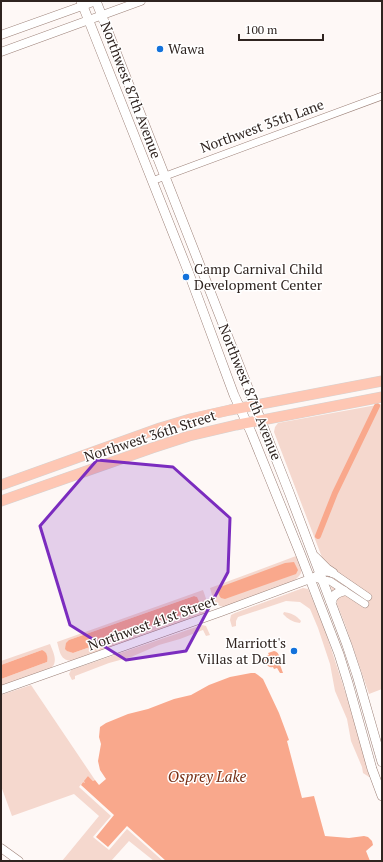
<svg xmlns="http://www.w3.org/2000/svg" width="383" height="862" viewBox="0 0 383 862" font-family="'PT Serif',serif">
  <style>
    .green { fill: #f5d8ce; fill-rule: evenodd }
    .water { fill: #f9a88c }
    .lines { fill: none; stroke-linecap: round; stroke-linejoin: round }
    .canal { stroke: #f9a88c; stroke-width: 6 }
    .minor-casing { stroke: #9c8178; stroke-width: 8 }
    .tertiary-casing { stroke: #9c8178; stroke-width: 9 }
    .secondary-casing { stroke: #9c8178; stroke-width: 10 }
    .primary-casing { stroke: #d5d3d2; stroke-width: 11 }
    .minor { stroke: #fff; stroke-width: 7 }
    .tertiary { stroke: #fff; stroke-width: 8 }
    .secondary { stroke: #fff; stroke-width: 9 }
    .primary { stroke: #fec7b4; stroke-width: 10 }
    .marked { fill: #7b2cbf; fill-opacity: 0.2; stroke: #7b2cbf; stroke-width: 3; stroke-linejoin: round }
    .poi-dot { fill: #1372db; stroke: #fff; stroke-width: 1.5 }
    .labels { text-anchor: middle; stroke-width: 3; stroke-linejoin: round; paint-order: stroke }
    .poi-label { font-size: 14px; fill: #2f2420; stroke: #fff; text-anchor: start }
    .street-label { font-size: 14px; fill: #2f2420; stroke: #fff }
    .water-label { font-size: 15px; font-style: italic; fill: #793117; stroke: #fff }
  </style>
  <rect width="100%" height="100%" fill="#fef8f6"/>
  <g class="green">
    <polygon points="382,404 382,689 369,694 346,627 337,604 337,601 329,583 327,575 323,560 274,432 275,427 278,423"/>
    <path d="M 296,556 C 301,568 306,573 293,581 L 224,607 C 213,605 213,597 210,588 Z"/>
    <polygon points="303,588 308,589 309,591 325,630 373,777 369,777 363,773 362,767 351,741 347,719 335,691 330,664 318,628 310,609 300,602 286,601 238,617 236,621 236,626 232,627 230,620 231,615 235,613"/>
    <path d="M 203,590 C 206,599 211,608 203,614 L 73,661 C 60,661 60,652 57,642 ZM 194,596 L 197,597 L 198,609 L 73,653 L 68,651 L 69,640 Z"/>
    <path d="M 284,612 C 291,613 296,615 301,621 L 300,623 C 292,622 288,619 283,614 Z"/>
    <polygon points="202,625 206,626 210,635 206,636 203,630 180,639 159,645 131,657 109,663 75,676 75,679 72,680 69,674 71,670"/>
    <path d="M 50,644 C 54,654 59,663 49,670 L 4,686 L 1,686 L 1,679 L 47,662 L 42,650 L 1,665 L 1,661 Z"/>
    <polygon points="31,685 95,780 93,781 88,776 86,783 85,783 83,782 79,787 111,816 93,837 109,850 127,829 163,861 154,861 129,841 111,861 62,861 99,816 74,794 12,816 1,786 1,695"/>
  </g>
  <g class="water">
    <path d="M 294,562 L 298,570 L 296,574 L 225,599 L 221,598 C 218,594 217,591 220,587 L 285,563 Z"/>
    <polygon points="194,596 197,597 201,606 198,609 73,653 67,651 65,649 66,643 69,640"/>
    <path d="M 42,650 C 47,652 48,657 47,662 L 1,679 L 1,665 Z"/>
    <path d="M 274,651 C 279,652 279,656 281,661 L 279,662 L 283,673 L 280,673 L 277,668 L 274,669 L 273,667 C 270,668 268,667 266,663 L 264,664 L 263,662 L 259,662 L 257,660 L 269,655 L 268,653 Z"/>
    <polygon points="251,673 255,673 258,675 263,679 279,713 289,740 287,741 302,798 314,796 325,836 349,838 364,836 368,837 372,841 373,845 366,851 370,861 166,861 127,826 108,847 96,837 114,815 81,785 83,782 85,783 84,781 88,776 93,781 95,780 99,785 106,779 100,770 98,761 101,744 99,737 100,727 106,723 128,714 148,709 174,699 191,695 209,685 230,677"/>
  </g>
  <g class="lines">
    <polyline class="canal" points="318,536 335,493 377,406"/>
    <g class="minor-casing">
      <g id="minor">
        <polyline points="152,181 382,96"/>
        <polyline points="310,579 320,573 326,572 333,573 368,597"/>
        <polyline points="318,579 330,581 365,604"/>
      </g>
    </g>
    <g class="tertiary-casing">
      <g id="tertiary">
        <polyline points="1,35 96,1"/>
        <polyline points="1,52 141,1"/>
        <polyline points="1,690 221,612 310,579"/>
        <polyline points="1,848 19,861"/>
      </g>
    </g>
    <g class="secondary-casing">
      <g id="secondary">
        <polyline points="81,1 188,271 234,395 251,432 300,553 339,654 348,683 372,769 382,796"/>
        <polyline points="96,1 289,492 347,645 357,675 382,762"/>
        <polyline points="315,557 327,569 333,573"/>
        <path d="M 331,602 C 333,595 337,592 344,591"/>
      </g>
    </g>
    <g class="primary-casing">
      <g id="primary">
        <polyline points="1,485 160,428 190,419 230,410 382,381"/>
        <polyline points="1,501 152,448 189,436 236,425 382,397"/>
      </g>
    </g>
    <use href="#minor" class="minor"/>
    <use href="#tertiary" class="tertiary"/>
    <use href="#secondary" class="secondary"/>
    <use href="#primary" class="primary"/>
  </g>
  <path class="marked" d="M 97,460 L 173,467 L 230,518 L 228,572 L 186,651 L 126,660 L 70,625 L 40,526 Z"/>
  <g class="poi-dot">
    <circle cx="160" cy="49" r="4"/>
    <circle cx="186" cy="277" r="4"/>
    <circle cx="294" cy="651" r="4"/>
  </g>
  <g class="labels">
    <g class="poi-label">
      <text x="168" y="54">Wawa</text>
      <text x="194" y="274">Camp Carnival Child<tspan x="194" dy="16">Development Center</tspan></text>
      <text x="286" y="648" text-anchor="end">Marriott's<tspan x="286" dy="16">Villas at Doral</tspan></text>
    </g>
    <g class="street-label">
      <text transform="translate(131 90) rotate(69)" y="5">Northwest 87th Avenue</text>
      <text transform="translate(262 126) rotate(-20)" y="5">Northwest 35th Lane</text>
      <text transform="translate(250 392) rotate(68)" y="5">Northwest 87th Avenue</text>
      <text transform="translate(150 436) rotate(-18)" y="5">Northwest 36th Street</text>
      <text transform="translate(152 623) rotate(-20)" y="5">Northwest 41st Street</text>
    </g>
    <g class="water-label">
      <text x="207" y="782">Osprey Lake</text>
    </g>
  </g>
  <rect width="383" height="862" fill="none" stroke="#2f2420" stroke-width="4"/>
  <path d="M239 34v6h84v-6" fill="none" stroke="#2f2420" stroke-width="2"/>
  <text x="245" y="34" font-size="12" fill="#2f2420" stroke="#ffffff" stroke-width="3" paint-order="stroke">100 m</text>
</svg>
